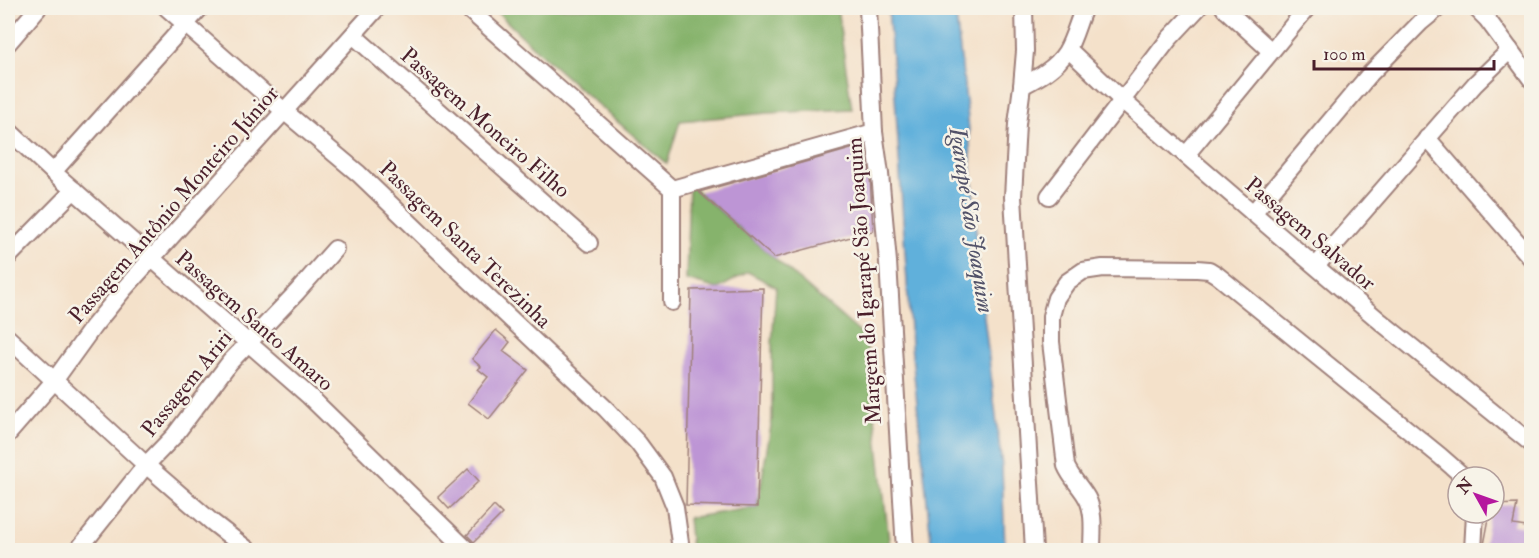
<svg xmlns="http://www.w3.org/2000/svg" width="1539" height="558" viewBox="0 0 1539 558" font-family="'IM FELL Double Pica',serif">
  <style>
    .forest { fill: #86b36c; stroke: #68694c; stroke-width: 1.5 }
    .water { fill: #61b0db; stroke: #566883; stroke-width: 1.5 }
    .building { fill: #bd95d5 }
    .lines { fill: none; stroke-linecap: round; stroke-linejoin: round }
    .minor-casing { stroke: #9f807a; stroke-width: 20 }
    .minor { stroke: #fff; stroke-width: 16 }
    .labels { text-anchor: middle; stroke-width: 5; stroke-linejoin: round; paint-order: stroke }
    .street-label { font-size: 22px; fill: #4a1f2b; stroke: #f7f3e8 }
    .water-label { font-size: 24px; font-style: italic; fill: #525269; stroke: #f7f3e8 }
  </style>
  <rect width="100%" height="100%" fill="#f7f3e8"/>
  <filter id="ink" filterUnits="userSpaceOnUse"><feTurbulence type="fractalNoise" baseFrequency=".0167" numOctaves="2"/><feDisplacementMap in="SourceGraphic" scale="12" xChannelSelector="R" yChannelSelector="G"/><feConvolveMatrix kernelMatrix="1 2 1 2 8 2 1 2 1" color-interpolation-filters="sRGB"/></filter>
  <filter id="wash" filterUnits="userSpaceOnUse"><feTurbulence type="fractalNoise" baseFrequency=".008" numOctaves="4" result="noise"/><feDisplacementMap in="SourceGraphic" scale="24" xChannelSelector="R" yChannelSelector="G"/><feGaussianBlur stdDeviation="1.35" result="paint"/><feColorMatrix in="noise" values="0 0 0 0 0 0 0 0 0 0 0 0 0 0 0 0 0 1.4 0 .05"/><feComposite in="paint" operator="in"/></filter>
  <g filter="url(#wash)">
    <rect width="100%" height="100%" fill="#f4e1ca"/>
    <g class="forest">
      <path d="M 493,8 L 837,8 L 852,109 L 768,113 L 680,121 L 667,164 C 607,113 548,63 493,8 Z"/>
      <polygon points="689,184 866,338 890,550 691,550 688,518 757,507 772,420 772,344 776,287 748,272 718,289 686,280"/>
    </g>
    <polygon class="water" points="888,8 955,8 968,118 980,283 1002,467 1005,550 932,550 911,345 895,96"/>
    <g id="blocks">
      <g class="building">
        <polygon points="865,145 870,175 873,231 774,258 699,192"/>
        <polygon points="763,288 757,507 686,505 691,290"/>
        <polygon points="496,330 510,342 503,351 528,370 489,419 468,403 488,377 478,369 481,367 472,359"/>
        <polygon points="468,469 479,481 449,509 438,497"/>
        <polygon points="1517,504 1513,525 1532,528 1532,550 1483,550 1490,513 1494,513 1494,505"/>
        <polygon points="494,506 502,514 474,542 467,535"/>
      </g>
    </g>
  </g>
  <g filter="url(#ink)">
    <use href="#blocks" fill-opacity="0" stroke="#9f807a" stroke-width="1.5"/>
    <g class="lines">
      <g class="minor-casing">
        <g id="minor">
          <polyline points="167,8 284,111 359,174 462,273 606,409 638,443 663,477 675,507 681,550"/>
          <polyline points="467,8 672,189 874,132"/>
          <polyline points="868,8 874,132 880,174 888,262 905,550"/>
          <polyline points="1024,8 1025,51 1022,86 1017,124 1013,197 1034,550"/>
          <polyline points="1224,8 1271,51"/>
          <polyline points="1476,8 1487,19 1532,80"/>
          <polyline points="353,35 589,243"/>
          <polyline points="8,43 38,8"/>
          <polyline points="1068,49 1123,101 1253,213 1381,322 1532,444"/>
          <path d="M 1022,86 C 1039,77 1056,68 1066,52 C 1074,39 1078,21 1084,8"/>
          <polyline points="8,130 53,172 309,396 467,550"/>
          <polyline points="1427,138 1532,259"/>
          <polyline points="1186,155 1307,8"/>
          <polyline points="53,172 200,8"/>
          <polyline points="1049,196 1169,39 1198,8"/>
          <polyline points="1253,213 1370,74 1421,22 1438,8"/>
          <polyline points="8,257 74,190"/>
          <polyline points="1316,266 1475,84 1510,50"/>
          <polyline points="672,302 672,189"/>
          <polyline points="8,338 146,465 212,522 248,550"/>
          <polyline points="8,434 54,381 93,327 124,289 377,8"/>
          <polyline points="78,550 146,465 174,436 230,362 297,292 335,249"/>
          <path d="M 1092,550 C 1092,534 1095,513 1087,498 C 1081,487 1071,478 1066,466 L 1051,342 L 1051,316 L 1056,298 L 1067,282 L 1083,271 L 1103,268 L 1197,269 L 1209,270 L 1217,275 L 1440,456 L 1464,477"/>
          <polyline points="1473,550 1475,513"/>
        </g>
      </g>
      <use href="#minor" class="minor"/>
    </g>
  </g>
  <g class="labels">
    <g class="street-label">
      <text transform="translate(486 122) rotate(41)" y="8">Passagem Moneiro Filho</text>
      <text transform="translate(173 204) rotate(-49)" y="8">Passagem Antônio Monteiro Júnior</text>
      <text transform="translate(1311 233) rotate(40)" y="8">Passagem Salvador</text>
      <text transform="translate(466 244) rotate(44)" y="8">Passagem Santa Terezinha</text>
      <text transform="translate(863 281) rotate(-94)" y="8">Margem do Igarapé São Joaquim</text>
      <text transform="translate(255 320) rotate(41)" y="8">Passagem Santo Amaro</text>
      <text transform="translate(186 383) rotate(-51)" y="8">Passagem Ariri</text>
    </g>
    <g class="water-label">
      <text transform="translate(972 220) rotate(81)" y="8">Igarapé São Joaquim</text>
    </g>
  </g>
  <rect width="1539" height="558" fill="none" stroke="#f7f3e8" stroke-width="30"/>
  <g transform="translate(1476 495) rotate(310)"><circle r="28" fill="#f7f3e8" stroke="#b29e9c" stroke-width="1.5"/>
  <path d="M0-4.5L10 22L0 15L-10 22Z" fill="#b5179e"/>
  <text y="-9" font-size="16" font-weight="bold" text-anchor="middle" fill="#4a1f2b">N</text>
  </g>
  <path d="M1314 60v9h180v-9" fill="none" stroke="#4a1f2b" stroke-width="3"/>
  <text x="1323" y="60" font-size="18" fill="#4a1f2b" stroke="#f7f3e8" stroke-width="4.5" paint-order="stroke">100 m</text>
</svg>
